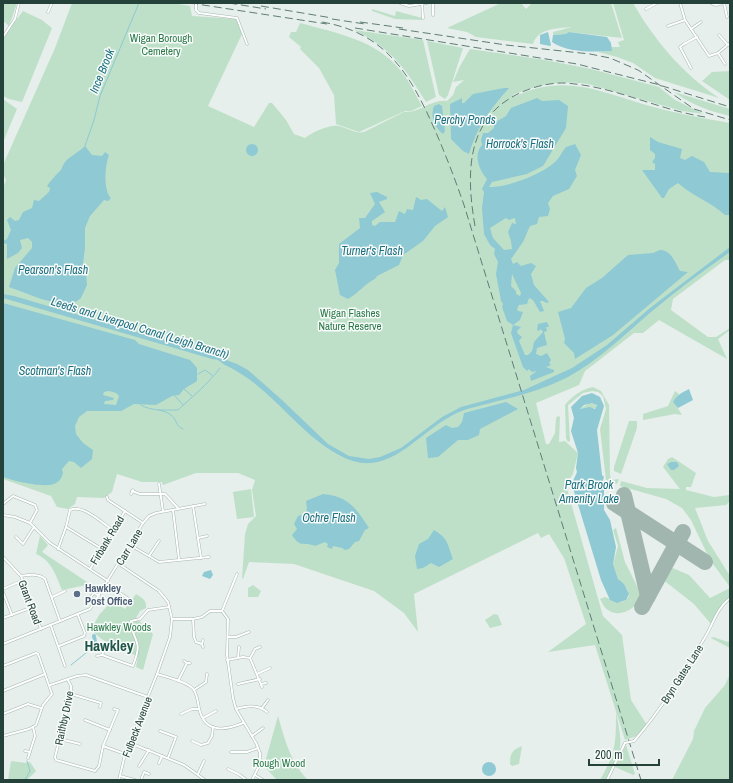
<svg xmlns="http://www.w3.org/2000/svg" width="733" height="783" viewBox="0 0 733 783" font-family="'Archivo Narrow',sans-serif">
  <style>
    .green { fill: #bfe0c8 }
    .water { fill: #8ec9d4; fill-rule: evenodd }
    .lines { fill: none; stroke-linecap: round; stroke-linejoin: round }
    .stream { stroke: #8ec9d4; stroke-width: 1 }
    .river { stroke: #8ec9d4; stroke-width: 4 }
    .runway { stroke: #a2b6b0; stroke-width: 16 }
    .minor-casing { stroke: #a8b8b2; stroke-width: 3 }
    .minor { stroke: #fff; stroke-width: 2 }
    .rail { stroke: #5f7d75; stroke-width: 1; stroke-dasharray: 8 4; stroke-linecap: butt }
    .minor-bridge-casing { stroke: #a8b8b2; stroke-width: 3; stroke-linecap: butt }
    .minor-bridge { stroke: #fff; stroke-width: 2 }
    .service-dot { fill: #5c6f8a; stroke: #f7fbf9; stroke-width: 1.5 }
    .labels { text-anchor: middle; stroke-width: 3; stroke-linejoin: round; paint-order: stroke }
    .park-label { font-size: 11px; fill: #2d7a4b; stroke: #f7fbf9 }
    .street-label { font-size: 11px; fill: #24423a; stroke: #f7fbf9 }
    .service-label { font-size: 11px; font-weight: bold; fill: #4e5e75; stroke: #f7fbf9; text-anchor: start }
    .water-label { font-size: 12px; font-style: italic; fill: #1c6f80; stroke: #f7fbf9 }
    .district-label { font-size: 15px; font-weight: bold; fill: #1f5548; stroke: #f7fbf9 }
  </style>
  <rect width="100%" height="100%" fill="#e6efeb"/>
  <g class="green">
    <polygon points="3,3 17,3 9,26 3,21"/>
    <path d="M 72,3 L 173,3 L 190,6 L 192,16 L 237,19 L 242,34 L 208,106 L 254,127 L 269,103 L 272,103 L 286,120 L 294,134 L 305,138 C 312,132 330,124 339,126 C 347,128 356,134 364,132 L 404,112 C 420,113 431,99 447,101 L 453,95 L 456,87 L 464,80 L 453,82 L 460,66 L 470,49 L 545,60 L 591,69 L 659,87 L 675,100 L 704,114 L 682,111 L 588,84 C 561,80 540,84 515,94 L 513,95 L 514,97 C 562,73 599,91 646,105 C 674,113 702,118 730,123 L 730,260 L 725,260 L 673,299 L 671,310 L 708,337 L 716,337 L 730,328 L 730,330 L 718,339 L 727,359 L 659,320 L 643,333 L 634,333 L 593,365 L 585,371 L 579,385 L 536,403 L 546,444 L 549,444 L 555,433 L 556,418 L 558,416 L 560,417 L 559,442 L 565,441 L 578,453 L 573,474 L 566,485 L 603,616 L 622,635 L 631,700 L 647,725 L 637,736 L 625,740 L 595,645 L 548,652 L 586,624 L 564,558 L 549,534 L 541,538 L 538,533 L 414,594 L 418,632 L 404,613 L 374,591 L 294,564 L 249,562 L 243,579 L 242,578 L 245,534 L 248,524 L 256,516 L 252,490 L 255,480 L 238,473 L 196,473 L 163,485 L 162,482 L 142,482 L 117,474 L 112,492 L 104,498 L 77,497 L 75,504 L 68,509 L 57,507 L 51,496 L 3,479 L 3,188 L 6,180 L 3,174 L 3,165 L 55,48 Z"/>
    <path d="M 501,3 L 521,3 L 526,9 L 532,3 L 611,3 L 622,38 L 569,32 L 566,34 L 553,35 L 553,32 L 572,27 C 557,29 539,27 533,44 L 476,37 L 467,32 L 447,28 Z"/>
    <path d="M 613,3 L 633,3 C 655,41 682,73 719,98 L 655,78 L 633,63 L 617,57 L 598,52 L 611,51 L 611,47 L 620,47 L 618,42 L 624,40 Z"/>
    <polygon points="372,9 395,16 396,11 422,18 422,20 395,19 372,11"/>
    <polygon points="23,11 42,20 52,28 22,102 9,99 3,96 3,37"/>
    <path d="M 300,23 C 336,33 377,40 401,71 C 410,82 415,94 422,106 L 411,111 L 405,111 L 359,132 L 336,124 L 334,95 L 319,68 L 300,49 L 301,47 L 289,37 L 291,32 L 296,32 Z"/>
    <path d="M 354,30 L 423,40 L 436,97 L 426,102 C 405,68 391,48 354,30 Z"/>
    <polygon points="427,41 463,48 448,95 445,99 439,95"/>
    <polygon points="730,71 730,100 702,81 712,72"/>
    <path d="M 674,92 L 730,109 L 730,116 C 709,111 692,105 674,92 Z"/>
    <polygon points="3,99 17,109 3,142"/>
    <path d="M 593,387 L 601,391 L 609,405 L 610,474 L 611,480 L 619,479 L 617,484 L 606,480 L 600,429 L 606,409 L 603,396 L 598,392 L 592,391 L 583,393 L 568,405 L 570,441 L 568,442 L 566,438 L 565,405 C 572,396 582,389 593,387 Z"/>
    <polygon points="675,391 679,394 674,402 682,415 675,414 643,420 643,414 668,406"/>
    <polygon points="589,403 596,403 596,408 580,409"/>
    <polygon points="629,421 637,421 637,428 621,474 614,471 614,467"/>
    <polygon points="672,457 696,473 691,487 686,487 686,490 714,497 729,495 729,502 726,505 695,508 708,541 730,576 730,587 710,560 691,520 682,508 666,499 620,486 621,481 647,488 680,489 663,467 668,459"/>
    <polygon points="251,489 254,517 237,519 233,492"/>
    <path d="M 616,528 L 625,562 L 642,596 C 638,607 620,619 608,610 C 604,608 602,602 600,599 L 605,597 C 615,600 621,607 629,596 L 627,589 L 618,579 L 613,564 L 618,546 L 613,530 Z"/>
    <path d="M 40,536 L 48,545 L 42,552 L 99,590 L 97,591 L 86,585 L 62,590 C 56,575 51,560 36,554 Z"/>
    <polygon points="668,566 689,575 710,598 730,588 730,596 721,606 711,624 694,604 662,579"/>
    <polygon points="253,585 261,591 258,597 248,597 248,588"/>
    <path d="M 136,594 C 142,598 147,600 146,608 L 140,611 L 136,618 L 153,634 L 143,670 L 136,667 L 138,656 C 122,651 103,642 91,630 L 99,615 L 110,603 L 117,604 L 125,609 Z"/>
    <polygon points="494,614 498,615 502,625 490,628 485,620"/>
    <polygon points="713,637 728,642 730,641 730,648 711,638"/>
    <polygon points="730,674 730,780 672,780 693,739 694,731 705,708 725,685"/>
    <path d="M 616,712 C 623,747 623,749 606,780 L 600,780 C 616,752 616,744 616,712 Z"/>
    <path d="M 278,716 C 285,740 290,762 308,780 L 277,780 L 264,766 Z"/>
    <polygon points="626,745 635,774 633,775 615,767"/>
    <path d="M 522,746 L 519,764 L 512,766 L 510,764 C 510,753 512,750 522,746 Z"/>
    <polygon points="11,761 27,763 30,762 36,771 27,780 8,780"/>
  </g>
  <g class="water">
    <polygon points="548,32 551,45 550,46 540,44 540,35"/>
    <path d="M 569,32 L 607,37 L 611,43 L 612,51 C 593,52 568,53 552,42 L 553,35 L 566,34 Z"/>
    <path d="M 504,88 L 509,88 C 490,109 477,127 469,154 L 463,151 L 451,139 L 450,104 L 462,98 L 462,103 L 464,103 L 473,94 Z"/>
    <path d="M 537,98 L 542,101 L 559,100 L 568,106 L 566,128 L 543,166 L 527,174 L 492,182 L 489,187 C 507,188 542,174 555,162 C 560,158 562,151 566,147 L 575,144 L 581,155 L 575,170 L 577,176 L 569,189 L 553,196 L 548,203 L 550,209 L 548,216 L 539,217 L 537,224 L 530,226 L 523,242 L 511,259 L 513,264 L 517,262 L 521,266 L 531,263 L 536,266 L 531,274 L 534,285 L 549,302 L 547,303 L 543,301 L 540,301 L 544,311 L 540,312 L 533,300 L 529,298 L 527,304 L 519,305 L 517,309 L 518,311 L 523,312 L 520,320 L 513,325 L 521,327 L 517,331 L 518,334 L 522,337 L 519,341 L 525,355 L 528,355 L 532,351 L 534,342 L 543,332 L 541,329 L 539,331 L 537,330 L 538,324 L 547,322 L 549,327 L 546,327 L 547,331 L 544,332 L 547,345 L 537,348 L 536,354 L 541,356 L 547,353 L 551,360 L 549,363 L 551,365 L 546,367 L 554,370 L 554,372 L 531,381 L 530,376 L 537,371 L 532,372 L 529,369 L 527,371 L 523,367 L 511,333 L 513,325 L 507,321 L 502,307 L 503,304 L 501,301 L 496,274 L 498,262 L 494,254 L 495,249 L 490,245 L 484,234 L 482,208 L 484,192 L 482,189 L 487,179 C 479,170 473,155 482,145 L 481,140 L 483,133 L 488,133 L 494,128 L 494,123 L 506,116 L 511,108 ZM 506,218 L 509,220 L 515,218 L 516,224 L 512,223 L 508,232 L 511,241 L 512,249 L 504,250 L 493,238 L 490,228 ZM 512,274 L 521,293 L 520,296 L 516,294 L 516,291 L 511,286 Z"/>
    <path d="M 439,104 L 442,106 L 445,131 L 443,134 C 434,127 430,116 434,106 Z"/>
    <path d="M 650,137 L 658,142 L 682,149 L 680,158 L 685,160 L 692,156 L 704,162 L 710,172 L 730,173 L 730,215 L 725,215 C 710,201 692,196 678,183 L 669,189 L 664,198 L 662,198 L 642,170 L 655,170 L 655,164 L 652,162 L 655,158 L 655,154 L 650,150 Z"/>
    <circle cx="252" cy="150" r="6"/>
    <path d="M 85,146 L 92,155 L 102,156 L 105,152 L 109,155 C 105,166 103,190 111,198 L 108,201 L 104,200 L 90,216 L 85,228 L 85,248 L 83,264 L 86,271 L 87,285 L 81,298 L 70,306 L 41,299 L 9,287 L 15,268 L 32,248 L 32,242 L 28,238 L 20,240 L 22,248 L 18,253 L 7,259 L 7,244 L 3,243 L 3,241 L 7,239 L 11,230 L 7,220 L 10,217 L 15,221 L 19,220 L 23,212 L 32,208 L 34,200 L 39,201 L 49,192 L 50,188 L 47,186 C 51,180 55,176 60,171 C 62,169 63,164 65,162 C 70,156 79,152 85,146 Z"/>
    <path d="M 377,192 L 387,197 L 387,199 L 379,202 L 385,212 L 372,221 L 372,225 L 375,226 L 380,222 L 395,222 L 399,211 L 405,214 L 407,209 L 413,210 L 416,197 L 421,200 L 427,199 L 442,211 L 445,207 L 448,217 L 435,226 L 423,241 L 403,255 L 399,265 L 377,276 L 375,279 C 364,284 359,293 348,299 L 340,295 L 335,270 L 339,263 L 339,244 L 360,228 L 359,218 L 365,218 L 375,204 L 370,193 Z"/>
    <path d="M 730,247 L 730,252 C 703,271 676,291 651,312 C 624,335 599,360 568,377 C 544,389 520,396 494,402 C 480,406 466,408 453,415 C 414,435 387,482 339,455 C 296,432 271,386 225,365 C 220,362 219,359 212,359 L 3,298 L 3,294 L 14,296 L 202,351 L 237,364 L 248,370 L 282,400 L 328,444 L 349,456 L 369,459 L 380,457 L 401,448 L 442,417 L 461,407 L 524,390 L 572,368 L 607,345 L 650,308 Z"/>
    <path d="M 660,250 C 671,250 675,262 680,271 L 688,272 L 613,335 L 575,359 L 574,353 L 564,343 L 565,339 L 558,312 L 571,308 L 586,288 L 602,278 L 628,255 L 653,253 Z"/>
    <path d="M 3,303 L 135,340 L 139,344 L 190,360 L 197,368 L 197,381 L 184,389 L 179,395 L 172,396 L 156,405 L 134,404 L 121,411 L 87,411 L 79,417 L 75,426 L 76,434 L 83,443 L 93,450 L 92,459 L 81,468 L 74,462 L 69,461 L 62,469 L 63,473 C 62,477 60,481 56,483 C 46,489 14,481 3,477 ZM 109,391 L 116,393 L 119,396 L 116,405 L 104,404 L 105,401 L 113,400 L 114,398 L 103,395 L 104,392 Z"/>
    <path d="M 689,389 L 693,400 L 678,408 L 673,402 C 677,395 681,393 689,389 Z"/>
    <path d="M 592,393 L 600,397 L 604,406 L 597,430 L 602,475 L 604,477 L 602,483 L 604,487 L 604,510 L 610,520 L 616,547 L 613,564 L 618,579 L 624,584 L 629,594 L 626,600 L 617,603 L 610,600 L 601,580 L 573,488 L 573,481 L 577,472 L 576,468 L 578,453 L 571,431 L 574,418 L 571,407 L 582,396 ZM 592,403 L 597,405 L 595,409 L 590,407 L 580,409 L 584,405 Z"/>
    <polygon points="506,402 518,409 480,429 479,435 468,440 458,440 438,457 428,458 426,438 446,425 452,428 458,427 462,422 464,413"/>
    <polygon points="671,462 677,462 679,466 674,470 671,470 667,464"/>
    <path d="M 323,494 C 348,496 356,508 369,528 L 365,530 L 359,541 L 355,542 L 349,549 L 345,550 L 342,548 L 333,546 L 332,549 L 327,547 L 328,544 L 325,542 L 315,546 C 303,541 301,549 292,535 L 297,529 L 294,524 L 298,516 L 305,514 L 307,509 L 306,501 Z"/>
    <path d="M 434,530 C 449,539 447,544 453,559 L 439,567 L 431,563 L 423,568 L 417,569 L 415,556 L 419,544 L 428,539 Z"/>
    <polygon points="211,570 213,575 210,579 202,576 204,572"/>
    <circle cx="489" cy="769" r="7"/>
  </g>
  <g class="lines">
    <g class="stream">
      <polyline points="85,146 94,120 100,96 139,3"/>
      <polyline points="198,374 205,370 212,375"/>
      <polyline points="184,389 192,396"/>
      <polyline points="175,396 183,405"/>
      <path d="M 141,405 C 150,411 162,408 171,415 C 177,419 175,426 183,429"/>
      <path d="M 159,410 L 178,410 C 193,396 208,384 220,368"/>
      <polyline points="71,665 91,649"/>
      <polyline points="25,780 30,771 27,761"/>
    </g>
    <polyline class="river" points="91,649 95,642 94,636"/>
    <g class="runway">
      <polyline points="624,495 648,596"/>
      <polyline points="614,503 705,562"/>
      <polyline points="642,607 683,532"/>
    </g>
    <g class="minor-casing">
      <g id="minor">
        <polyline points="400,3 409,6 427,3"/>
        <polyline points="422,3 423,18"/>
        <polyline points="433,3 433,15"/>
        <polyline points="680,3 685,20 709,56 718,53 730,43"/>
        <polyline points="711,3 716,5 724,3"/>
        <polyline points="724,3 727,17"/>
        <polyline points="196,5 196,10 199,13 237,18 247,44"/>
        <polyline points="646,9 657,3"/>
        <polyline points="48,12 52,3"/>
        <polyline points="668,26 685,20"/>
        <polyline points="691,29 701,22"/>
        <polyline points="719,35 728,45"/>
        <polyline points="3,37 15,19 19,3"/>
        <polyline points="718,53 725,64"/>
        <polyline points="691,68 680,47 684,44 697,37"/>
        <polyline points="159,484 163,511"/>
        <polyline points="132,491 140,494 165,494 178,508"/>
        <polyline points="131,494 133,490"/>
        <polyline points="107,497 108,500 143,523"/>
        <polyline points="3,504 13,496 35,505 37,510 30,523"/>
        <polyline points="193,506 201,558"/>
        <polyline points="173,510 179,559"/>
        <polyline points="3,515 15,517 30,523 50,543 108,581"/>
        <polyline points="66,527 102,549"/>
        <polyline points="16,537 23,544 34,527"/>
        <polyline points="198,538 207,536"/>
        <polyline points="130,545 159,562 209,557"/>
        <path d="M 58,549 L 66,527 L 70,510 C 83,504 102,523 113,530"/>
        <polyline points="149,556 159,541"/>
        <polyline points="3,557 21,576 41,629"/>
        <polyline points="119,564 159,591 168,602 172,619 170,637 157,674 125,754 119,780"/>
        <polyline points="90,569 125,511"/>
        <path d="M 21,576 C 28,575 39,573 45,579 L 60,621"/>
        <polyline points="106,584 129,599 128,601"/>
        <polyline points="3,589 21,581"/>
        <polyline points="3,592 12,615"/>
        <polyline points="52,597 65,591"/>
        <polyline points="90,598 94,593 99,596"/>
        <polyline points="222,611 237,574"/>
        <polyline points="3,618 33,607"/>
        <polyline points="172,619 193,619 202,617 210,611 222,611 228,619 227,655 233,698 236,709 256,743 260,753 260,764 252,780"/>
        <polyline points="193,619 194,637 196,642 202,644"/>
        <polyline points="51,626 65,666"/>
        <polyline points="228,637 236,637 249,632"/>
        <polyline points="203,640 202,644 203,647"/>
        <polyline points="3,644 90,609 143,523 149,516 156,513 205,504"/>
        <polyline points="59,646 84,636 85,633 78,615"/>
        <path d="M 105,648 L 102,655 L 133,666 C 135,659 140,650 137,643 C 135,635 131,631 131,621 L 140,619 L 148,610 L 169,607"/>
        <polyline points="97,656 102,655"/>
        <polyline points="238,658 239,647"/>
        <polyline points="250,658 255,649 260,647"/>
        <polyline points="227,660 243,657 250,658 262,687"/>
        <polyline points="184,661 187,663 190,663"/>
        <polyline points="3,666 36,653 38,654 52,694 43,705 36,725 29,729 3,736"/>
        <path d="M 157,674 C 166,677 189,682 194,690 C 197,695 198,702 199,708 C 204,733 224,731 243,723"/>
        <polyline points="257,674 270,668"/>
        <polyline points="68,680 71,686 71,694 55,757 56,760 95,771 99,766 103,746 125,754"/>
        <polyline points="178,681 187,663"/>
        <polyline points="238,684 260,679"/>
        <polyline points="261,684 266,683"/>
        <polyline points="50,685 77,676 86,675 148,697"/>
        <polyline points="194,690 206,682 207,674"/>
        <polyline points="3,691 45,674"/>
        <polyline points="71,694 101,703 100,707"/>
        <polyline points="262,708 268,700"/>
        <path d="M 236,709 C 247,706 258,704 267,712"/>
        <polyline points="3,714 28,704 41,708"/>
        <polyline points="181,714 192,709 199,709"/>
        <polyline points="203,718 216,711"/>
        <polyline points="85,720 110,730"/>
        <polyline points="160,731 176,737 168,758"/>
        <polyline points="252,736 263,728"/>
        <polyline points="60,739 80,744"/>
        <polyline points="192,741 201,745 208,743 212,736 213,727"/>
        <path d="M 634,741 C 661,710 683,674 704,639 C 713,625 716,609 730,598"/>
        <polyline points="130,743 184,765 205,780"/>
        <polyline points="103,746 118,710 114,709"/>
        <polyline points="25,751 30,752"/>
        <polyline points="231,752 247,752 258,748"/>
        <polyline points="28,758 35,736 33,727"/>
        <polyline points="159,763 162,756"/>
        <polyline points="139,766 149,750"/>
        <polyline points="228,769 240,775 246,780"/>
        <polyline points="198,774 204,761"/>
        <polyline points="255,775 263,780"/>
        <polyline points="120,776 135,780"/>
        <polyline points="141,780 144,772 149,774"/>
        <polyline points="607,780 625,743"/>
      </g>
    </g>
    <use href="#minor" class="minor"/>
    <g class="rail">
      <polyline points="190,3 327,24"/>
      <polyline points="229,3 266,9"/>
      <polyline points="261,6 332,18"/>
      <polyline points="332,19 365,24"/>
      <path d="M 322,22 C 386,33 410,74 434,128 C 445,153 455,179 464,205 L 641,780"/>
      <polyline points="360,22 403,28"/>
      <polyline points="355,28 577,64 656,84 730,107"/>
      <polyline points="399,29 506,45 590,54 610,58 638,70 694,109 730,120"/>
      <path d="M 475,226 C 466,174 465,117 522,92 C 538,85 557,81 575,84 C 620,89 660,110 705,117"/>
    </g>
    <g class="minor-bridge-casing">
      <g id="minor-bridge">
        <polyline points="196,5 196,3"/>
        <polyline points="625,743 634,741"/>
      </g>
    </g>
    <use href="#minor-bridge" class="minor-bridge"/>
  </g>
  <circle class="service-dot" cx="77" cy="594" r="4"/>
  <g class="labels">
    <g class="park-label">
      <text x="161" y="42">Wigan Borough<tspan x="161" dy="13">Cemetery</tspan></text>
      <text x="350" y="317">Wigan Flashes<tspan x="350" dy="13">Nature Reserve</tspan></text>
      <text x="119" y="631">Hawkley Woods</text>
      <text x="279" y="767">Rough Wood</text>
    </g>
    <g class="street-label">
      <text transform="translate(107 540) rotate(-59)" y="4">Firbank Road</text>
      <text transform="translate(129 547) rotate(-59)" y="4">Carr Lane</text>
      <text transform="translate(30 602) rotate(69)" y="4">Grant Road</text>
      <text transform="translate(682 674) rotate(-57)" y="4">Bryn Gates Lane</text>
      <text transform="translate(64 718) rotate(-78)" y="4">Raithby Drive</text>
      <text transform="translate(137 727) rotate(-69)" y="4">Fulbeck Avenue</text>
    </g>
    <g class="service-label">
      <text x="85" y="592">Hawkley<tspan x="85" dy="13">Post Office</tspan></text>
    </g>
    <g class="water-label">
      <text transform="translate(102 71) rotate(-68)" y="4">Ince Brook</text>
      <text x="465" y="124">Perchy Ponds</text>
      <text x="520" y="148">Horrock's Flash</text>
      <text x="372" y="255">Turner's Flash</text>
      <text x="53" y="274">Pearson's Flash</text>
      <text transform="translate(140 328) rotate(17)" y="4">Leeds and Liverpool Canal (Leigh Branch)</text>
      <text x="55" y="375">Scotman's Flash</text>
      <text x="589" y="489">Park Brook<tspan x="589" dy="14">Amenity Lake</tspan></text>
      <text x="329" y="522">Ochre Flash</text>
    </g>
    <g class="district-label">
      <text x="109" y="651">Hawkley</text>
    </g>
  </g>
  <rect width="733" height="783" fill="none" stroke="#24423a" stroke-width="8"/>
  <path d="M589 759v6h70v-6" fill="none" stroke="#24423a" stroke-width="2"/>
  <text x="595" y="759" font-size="12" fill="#24423a" stroke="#f7fbf9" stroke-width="3" paint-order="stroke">200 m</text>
</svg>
